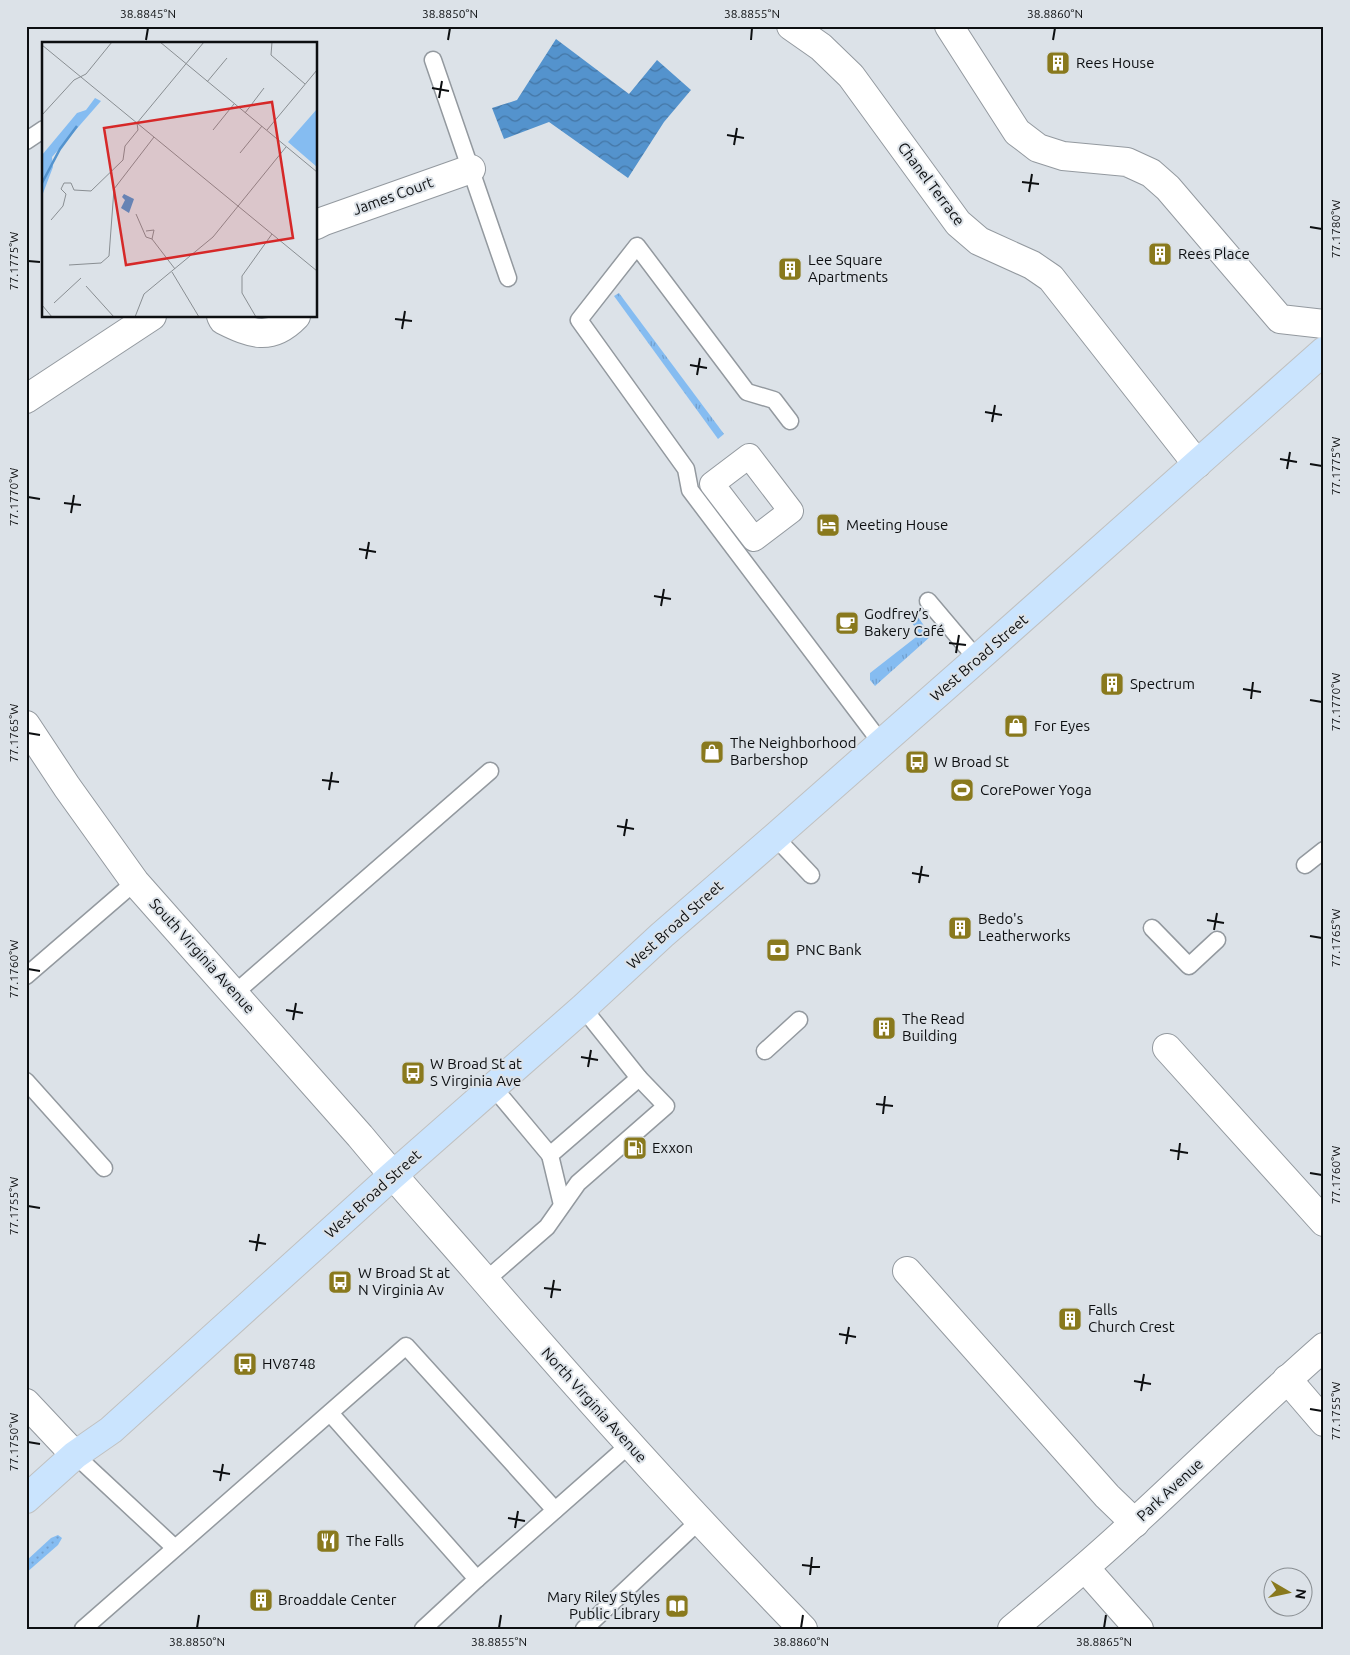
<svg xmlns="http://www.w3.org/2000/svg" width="1350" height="1655" viewBox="0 0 1350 1655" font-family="Ubuntu,sans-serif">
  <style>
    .grass { fill: url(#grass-tufts) }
    .garden { fill: url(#garden-dots) }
    .water { fill: url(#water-waves) }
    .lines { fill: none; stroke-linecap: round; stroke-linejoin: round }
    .service-casing { stroke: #93999f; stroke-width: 19 }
    .pedestrian-casing { stroke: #93999f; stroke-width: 26 }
    .minor-casing { stroke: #93999f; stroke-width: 30 }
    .tertiary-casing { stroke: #93999f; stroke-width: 30 }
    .primary-casing { stroke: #c0c1c1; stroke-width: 30 }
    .service { stroke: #fff; stroke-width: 16 }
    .pedestrian { stroke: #fff; stroke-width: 24 }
    .minor { stroke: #fff; stroke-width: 28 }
    .tertiary { stroke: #fff; stroke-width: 28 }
    .primary { stroke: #cae4fe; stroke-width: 28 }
    .ticks { fill: none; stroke: #0d0f11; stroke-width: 2 }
    .labels { text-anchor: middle; stroke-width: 4; stroke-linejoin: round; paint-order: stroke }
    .poi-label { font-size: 15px; fill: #0d0f11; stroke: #dce2e8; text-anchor: start }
    .street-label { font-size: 15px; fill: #0d0f11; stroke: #dce2e8 }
    .inset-river { fill: none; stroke: #5493cd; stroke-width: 2.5 }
    .inset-road { fill: none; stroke: #898e92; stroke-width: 1 }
    .view { fill: #d62828; fill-opacity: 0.15; stroke: #d62828; stroke-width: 2.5 }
    .inset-edge { fill: none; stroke: #0d0f11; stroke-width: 2.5 }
    .neatline { fill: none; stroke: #0d0f11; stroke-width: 2 }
    .ticks-label { font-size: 12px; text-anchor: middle; fill: #0d0f11 }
  </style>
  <defs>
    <pattern id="grass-tufts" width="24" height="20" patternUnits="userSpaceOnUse" patternTransform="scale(1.25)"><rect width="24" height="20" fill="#85bcf1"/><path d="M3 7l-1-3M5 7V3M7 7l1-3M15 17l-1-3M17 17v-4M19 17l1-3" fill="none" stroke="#72a0ce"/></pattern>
    <pattern id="garden-dots" width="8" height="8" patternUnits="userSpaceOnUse" patternTransform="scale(1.25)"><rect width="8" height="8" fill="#85bcf1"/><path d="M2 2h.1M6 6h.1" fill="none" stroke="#72a0ce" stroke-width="1.8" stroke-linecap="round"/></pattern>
    <pattern id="water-waves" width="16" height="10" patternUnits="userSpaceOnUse" patternTransform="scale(1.25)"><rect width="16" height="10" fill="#5493cd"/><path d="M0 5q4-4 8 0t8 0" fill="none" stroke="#4476a5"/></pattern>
  </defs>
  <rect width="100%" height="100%" fill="#dce2e8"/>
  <g class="grass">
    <polygon points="619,293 724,434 718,439 614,296"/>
    <polygon points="914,611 931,636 875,686 870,680 870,673 920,634 907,616"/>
  </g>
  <polygon class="garden" points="58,1535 62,1538 58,1545 26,1573 26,1561 51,1538"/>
  <polygon class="water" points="556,39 629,94 657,60 691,90 664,122 628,178 549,122 504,139 492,108 517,100"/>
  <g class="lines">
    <g class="service-casing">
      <g id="service">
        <polyline points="433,60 508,278"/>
        <polyline points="26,141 44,129"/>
        <polyline points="790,421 774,400 747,392 637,246 579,320 686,469 690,490 882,744"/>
        <polyline points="928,601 977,659"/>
        <polyline points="775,837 811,875"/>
        <polyline points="1305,865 1324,850"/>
        <polyline points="1152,928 1189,966 1217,940"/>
        <polyline points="26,976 135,882"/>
        <polyline points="235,993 490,771"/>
        <polyline points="765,1051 799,1020"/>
        <polyline points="26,1081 104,1168"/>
        <polyline points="494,1088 550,1155"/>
        <polyline points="562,1205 550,1155 639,1078"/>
        <polyline points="485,1281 547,1227 578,1183 666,1106 639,1078 583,1008"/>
        <polyline points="330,1413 477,1579 629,1445"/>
        <polyline points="75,1455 175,1548"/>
        <polyline points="83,1629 406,1346 555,1510"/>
        <polyline points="423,1629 477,1579"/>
        <polyline points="584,1629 699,1521"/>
      </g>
    </g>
    <g class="pedestrian-casing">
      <polygon id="pedestrian" points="749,456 791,511 754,539 712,484"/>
    </g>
    <g class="minor-casing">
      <g id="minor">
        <polyline points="791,26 821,47 851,76 958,223 979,241 1032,265 1051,278 1197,464"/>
        <polyline points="949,26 1017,132 1038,148 1063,156 1127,162 1151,173 1168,188 1280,319 1324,324"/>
        <polyline points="316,225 324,221 471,169"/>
        <path d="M 221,316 L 223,320 C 251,334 271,342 296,316"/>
        <polyline points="26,399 152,316"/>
        <path d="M 26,725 L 67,787 L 135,882 L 360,1136 C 398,1182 438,1226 477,1271 C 582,1393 690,1513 803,1629"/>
        <polyline points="1167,1048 1324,1222"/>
        <polyline points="907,1271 1107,1496 1135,1523"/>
        <polyline points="1287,1379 1324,1422"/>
        <polyline points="1085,1568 1139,1629"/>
        <path d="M 1012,1629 C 1054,1594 1096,1559 1135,1522 C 1198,1464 1259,1404 1324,1347"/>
      </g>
    </g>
    <g class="tertiary-casing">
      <polyline id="tertiary" points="26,1403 75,1455"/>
    </g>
    <g class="primary-casing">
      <polyline id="primary" points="26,1499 75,1455 111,1430 392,1176 583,1008 662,935 775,837 977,659 1324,351"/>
    </g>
    <use href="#service" class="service"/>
    <use href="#pedestrian" class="pedestrian"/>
    <use href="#minor" class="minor"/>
    <use href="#tertiary" class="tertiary"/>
    <use href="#primary" class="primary"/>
  </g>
  <path class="ticks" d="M 146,40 L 148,28M 448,40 L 450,28M 751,40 L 752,28M 1053,40 L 1055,28M 432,88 L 449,91M 439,98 L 442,81M 727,135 L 744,138M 734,145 L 737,128M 1022,182 L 1039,184M 1029,192 L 1032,174M 1310,227 L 1322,229M 28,261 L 40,262M 395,319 L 412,321M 402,329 L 405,311M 690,365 L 707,368M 697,375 L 700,358M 985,412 L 1002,415M 992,422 L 995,405M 1280,459 L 1297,462M 1310,464 L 1322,466M 1287,469 L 1290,452M 28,497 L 40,499M 64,503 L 81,505M 71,513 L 74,495M 359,549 L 376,552M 366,559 L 369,542M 654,596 L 671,599M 661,606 L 664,589M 949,643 L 966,645M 956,653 L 959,635M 1243,689 L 1261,692M 1251,699 L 1253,682M 1310,700 L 1322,702M 28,733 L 40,735M 322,780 L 339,782M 329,790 L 332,772M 617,826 L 634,829M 624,836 L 627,819M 912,873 L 929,876M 919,883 L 922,866M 1207,920 L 1224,923M 1214,930 L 1217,913M 1310,936 L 1322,938M 28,969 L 40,971M 286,1010 L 303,1013M 293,1020 L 296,1003M 581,1057 L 598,1060M 588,1067 L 591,1050M 876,1104 L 893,1106M 883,1114 L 885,1096M 1170,1150 L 1188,1153M 1178,1160 L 1180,1143M 1310,1173 L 1322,1175M 28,1206 L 40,1208M 249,1241 L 266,1244M 256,1251 L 259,1234M 544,1288 L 561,1290M 551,1298 L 554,1280M 839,1334 L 856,1337M 846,1344 L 849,1327M 1134,1381 L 1151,1384M 1141,1391 L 1144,1374M 1310,1409 L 1322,1411M 28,1442 L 40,1444M 213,1471 L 230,1474M 220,1481 L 223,1464M 508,1518 L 525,1521M 515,1528 L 518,1511M 802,1565 L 820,1567M 810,1575 L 812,1557M 197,1628 L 199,1615M 499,1628 L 501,1615M 801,1628 L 803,1615M 1104,1628 L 1106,1615"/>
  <defs>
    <g id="building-square" transform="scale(1.25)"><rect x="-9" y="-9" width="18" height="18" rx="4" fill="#89791d" stroke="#dce2e8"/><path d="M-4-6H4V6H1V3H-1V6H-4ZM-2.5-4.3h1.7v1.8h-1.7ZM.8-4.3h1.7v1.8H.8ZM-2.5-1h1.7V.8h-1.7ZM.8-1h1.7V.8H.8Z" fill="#fff"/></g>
    <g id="hotel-square" transform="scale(1.25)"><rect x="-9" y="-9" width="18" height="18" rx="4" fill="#89791d" stroke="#dce2e8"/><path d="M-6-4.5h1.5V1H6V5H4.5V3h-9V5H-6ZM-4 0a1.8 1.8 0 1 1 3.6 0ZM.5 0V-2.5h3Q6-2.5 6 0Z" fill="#fff"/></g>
    <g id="cafe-square" transform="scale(1.25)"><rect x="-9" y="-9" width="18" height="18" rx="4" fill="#89791d" stroke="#dce2e8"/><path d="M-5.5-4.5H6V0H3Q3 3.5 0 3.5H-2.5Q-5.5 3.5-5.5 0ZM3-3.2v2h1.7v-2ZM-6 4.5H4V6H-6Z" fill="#fff"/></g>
    <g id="shop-square" transform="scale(1.25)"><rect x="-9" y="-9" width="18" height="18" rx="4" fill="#89791d" stroke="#dce2e8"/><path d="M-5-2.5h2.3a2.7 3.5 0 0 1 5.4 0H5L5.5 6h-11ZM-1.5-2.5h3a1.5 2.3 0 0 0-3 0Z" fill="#fff"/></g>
    <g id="bus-square" transform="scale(1.25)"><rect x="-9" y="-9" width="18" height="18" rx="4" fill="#89791d" stroke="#dce2e8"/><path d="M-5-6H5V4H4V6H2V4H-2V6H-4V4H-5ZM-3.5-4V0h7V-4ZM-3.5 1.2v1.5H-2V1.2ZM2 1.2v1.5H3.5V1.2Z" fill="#fff"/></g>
    <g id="stadium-square" transform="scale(1.25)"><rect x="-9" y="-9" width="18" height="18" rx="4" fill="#89791d" stroke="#dce2e8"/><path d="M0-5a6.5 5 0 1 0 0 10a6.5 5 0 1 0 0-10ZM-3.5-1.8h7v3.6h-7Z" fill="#fff"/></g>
    <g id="bank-square" transform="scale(1.25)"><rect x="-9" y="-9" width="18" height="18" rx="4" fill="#89791d" stroke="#dce2e8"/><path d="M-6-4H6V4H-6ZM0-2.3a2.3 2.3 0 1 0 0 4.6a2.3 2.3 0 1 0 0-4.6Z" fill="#fff"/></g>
    <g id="fuel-square" transform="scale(1.25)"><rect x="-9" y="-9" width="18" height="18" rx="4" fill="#89791d" stroke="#dce2e8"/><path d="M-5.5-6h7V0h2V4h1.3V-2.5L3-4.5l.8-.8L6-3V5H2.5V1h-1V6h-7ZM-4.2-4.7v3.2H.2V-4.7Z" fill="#fff"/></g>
    <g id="restaurant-square" transform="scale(1.25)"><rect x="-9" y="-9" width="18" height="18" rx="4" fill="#89791d" stroke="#dce2e8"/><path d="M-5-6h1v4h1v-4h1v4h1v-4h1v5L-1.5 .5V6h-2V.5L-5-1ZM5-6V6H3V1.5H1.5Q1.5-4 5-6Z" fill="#fff"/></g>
    <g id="library-square" transform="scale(1.25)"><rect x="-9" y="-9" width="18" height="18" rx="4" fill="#89791d" stroke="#dce2e8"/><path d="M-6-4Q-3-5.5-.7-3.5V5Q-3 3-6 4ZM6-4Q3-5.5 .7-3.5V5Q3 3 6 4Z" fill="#fff"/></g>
  </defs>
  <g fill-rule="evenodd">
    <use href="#building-square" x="1058" y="63"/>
    <use href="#building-square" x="1160" y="254"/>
    <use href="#building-square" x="790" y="269"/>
    <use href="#hotel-square" x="828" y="525"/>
    <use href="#cafe-square" x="847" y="623"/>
    <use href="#building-square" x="1112" y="684"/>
    <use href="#shop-square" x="1016" y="726"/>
    <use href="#shop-square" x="712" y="752"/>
    <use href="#bus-square" x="917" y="762"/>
    <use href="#stadium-square" x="962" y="790"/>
    <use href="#building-square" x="960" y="928"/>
    <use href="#bank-square" x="778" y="950"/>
    <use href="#building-square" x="884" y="1028"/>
    <use href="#bus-square" x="413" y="1073"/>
    <use href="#fuel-square" x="635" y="1148"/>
    <use href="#bus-square" x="340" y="1282"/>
    <use href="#building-square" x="1070" y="1319"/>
    <use href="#bus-square" x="245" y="1364"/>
    <use href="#restaurant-square" x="328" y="1541"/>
    <use href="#building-square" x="261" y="1600"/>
    <use href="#library-square" x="677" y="1606"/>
  </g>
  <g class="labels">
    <g class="poi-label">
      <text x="1076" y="68">Rees House</text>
      <text x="1178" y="259">Rees Place</text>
      <text x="808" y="265">Lee Square<tspan x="808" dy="17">Apartments</tspan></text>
      <text x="846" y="530">Meeting House</text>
      <text x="864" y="619">Godfrey’s<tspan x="864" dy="17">Bakery Café</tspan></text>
      <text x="1130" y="689">Spectrum</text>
      <text x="1034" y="731">For Eyes</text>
      <text x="730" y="748">The Neighborhood<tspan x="730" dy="17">Barbershop</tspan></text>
      <text x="934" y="767">W Broad St</text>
      <text x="980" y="795">CorePower Yoga</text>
      <text x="978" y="924">Bedo's<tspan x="978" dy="17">Leatherworks</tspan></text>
      <text x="796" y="955">PNC Bank</text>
      <text x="902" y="1024">The Read<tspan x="902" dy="17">Building</tspan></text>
      <text x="430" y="1069">W Broad St at<tspan x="430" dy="17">S Virginia Ave</tspan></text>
      <text x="652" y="1153">Exxon</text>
      <text x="358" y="1278">W Broad St at<tspan x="358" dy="17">N Virginia Av</tspan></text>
      <text x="1088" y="1315">Falls<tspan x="1088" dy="17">Church Crest</tspan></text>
      <text x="262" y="1369">HV8748</text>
      <text x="346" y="1546">The Falls</text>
      <text x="660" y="1602" text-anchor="end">Mary Riley Styles<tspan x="660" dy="17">Public Library</tspan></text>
      <text x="278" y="1605">Broaddale Center</text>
    </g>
    <g class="street-label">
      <text transform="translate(931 184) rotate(53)" y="5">Chanel Terrace</text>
      <text transform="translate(393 196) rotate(-20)" y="5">James Court</text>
      <text transform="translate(979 658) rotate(-41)" y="5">West Broad Street</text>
      <text transform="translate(675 925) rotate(-42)" y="5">West Broad Street</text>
      <text transform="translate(202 956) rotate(48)" y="5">South Virginia Avenue</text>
      <text transform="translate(373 1194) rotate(-42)" y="5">West Broad Street</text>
      <text transform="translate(594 1405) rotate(48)" y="5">North Virginia Avenue</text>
      <text transform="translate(1170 1490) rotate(-43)" y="5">Park Avenue</text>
    </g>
  </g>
  <g transform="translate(42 42)">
    <rect width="275" height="275" fill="#dce2e8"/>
    <path d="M 53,56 L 59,59 L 10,115 L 11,125 L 0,154 L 0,113 L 35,71 L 44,68 ZM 275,67 L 275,125 L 246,100 Z" fill="#85bcf1"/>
    <path d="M 82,152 L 92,157 L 87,171 L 79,166 L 83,158 L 80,155 Z" fill="#5493cd"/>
    <path class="inset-river" d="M 0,141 L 18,107 L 35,84"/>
    <path class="inset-road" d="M 118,0 L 275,130M 230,0 L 229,13 L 263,42M 0,3 L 275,229M 165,40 L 185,16M 203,71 L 222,46M 0,73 L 32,38 L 44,32 L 70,0M 171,88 L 192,62M 225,88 L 275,28M 198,111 L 220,84M 32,148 L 49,149 L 81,118 L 83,104 L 96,88 L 95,81 L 162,0M 24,152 L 19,147 L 22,141 L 29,141 L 32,148M 94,172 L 104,195 L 110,197 L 133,227M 9,178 L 21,164 L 24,152M 104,189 L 112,188 L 110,197M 27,223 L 59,221 L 67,214 L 72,147 L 112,95M 130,230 L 157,275M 44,244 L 72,275M 12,261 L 39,236M 0,263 L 10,275M 93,275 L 102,252 L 171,195 L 244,105M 214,275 L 200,251 L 200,234 L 230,192"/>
    <path class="view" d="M 230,60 L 251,196 L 84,223 L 62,86 Z"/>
    <rect width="275" height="275" class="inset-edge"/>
  </g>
  <rect width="1350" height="1655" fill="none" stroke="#dce2e8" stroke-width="55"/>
  <g transform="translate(1288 1592) rotate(99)"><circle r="24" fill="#dce2e8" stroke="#898e92"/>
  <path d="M0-4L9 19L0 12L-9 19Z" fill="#89791d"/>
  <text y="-8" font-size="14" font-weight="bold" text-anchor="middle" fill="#0d0f11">N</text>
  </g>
  <rect x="28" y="28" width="1294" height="1600" class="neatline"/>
  <g class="ticks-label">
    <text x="148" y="18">38.8845°N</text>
    <text x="450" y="18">38.8850°N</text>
    <text x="752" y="18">38.8855°N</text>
    <text x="1055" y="18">38.8860°N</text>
    <text transform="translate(1336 229) rotate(-90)" y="4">77.1780°W</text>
    <text transform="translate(14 261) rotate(-90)" y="4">77.1775°W</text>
    <text transform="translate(1336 466) rotate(-90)" y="4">77.1775°W</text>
    <text transform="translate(14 497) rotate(-90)" y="4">77.1770°W</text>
    <text transform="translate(1336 702) rotate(-90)" y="4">77.1770°W</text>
    <text transform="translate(14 733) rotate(-90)" y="4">77.1765°W</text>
    <text transform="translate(1336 938) rotate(-90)" y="4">77.1765°W</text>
    <text transform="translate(14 969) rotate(-90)" y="4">77.1760°W</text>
    <text transform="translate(1336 1175) rotate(-90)" y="4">77.1760°W</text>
    <text transform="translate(14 1206) rotate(-90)" y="4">77.1755°W</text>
    <text transform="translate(1336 1411) rotate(-90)" y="4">77.1755°W</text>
    <text transform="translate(14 1442) rotate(-90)" y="4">77.1750°W</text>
    <text x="197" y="1646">38.8850°N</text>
    <text x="499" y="1646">38.8855°N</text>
    <text x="801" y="1646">38.8860°N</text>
    <text x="1104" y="1646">38.8865°N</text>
  </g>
</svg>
